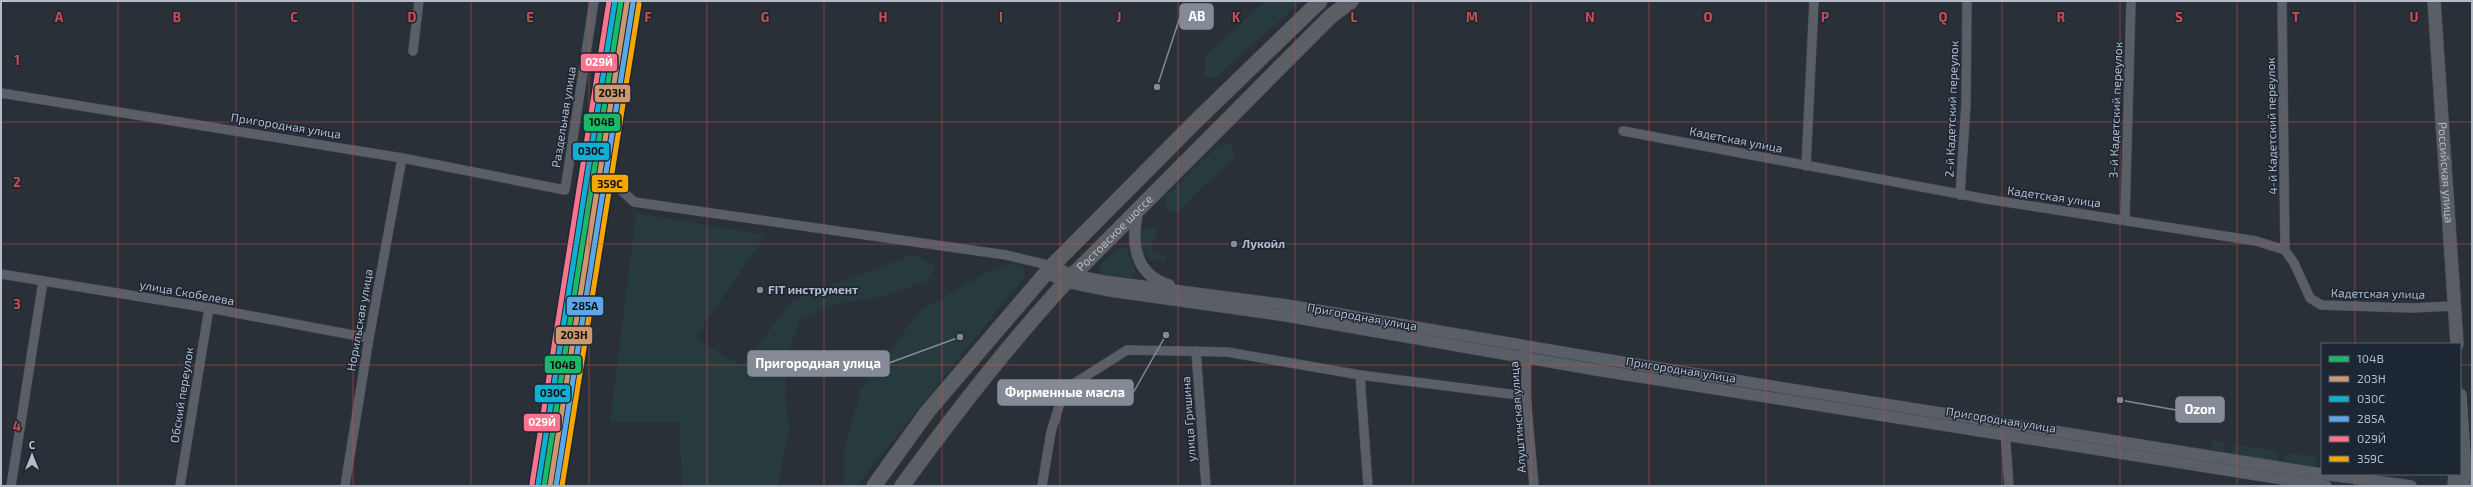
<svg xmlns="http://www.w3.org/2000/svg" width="2473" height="487" viewBox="0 0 2473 487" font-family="'Exo 2',sans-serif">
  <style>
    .green { fill: #273a3e }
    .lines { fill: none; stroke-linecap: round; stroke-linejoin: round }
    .minor-casing { stroke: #484c53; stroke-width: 10 }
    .tertiary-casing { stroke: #484c53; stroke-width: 12 }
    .secondary-casing { stroke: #484c53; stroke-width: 14 }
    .trunk-casing { stroke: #474c53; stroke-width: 16 }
    .minor { stroke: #5a5e66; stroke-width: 9 }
    .tertiary { stroke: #5a5e66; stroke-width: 11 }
    .secondary { stroke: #595d64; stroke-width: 13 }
    .trunk { stroke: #5b5f64; stroke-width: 15 }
    .rail-1-casing { stroke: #1d2633; stroke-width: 8 }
    .rail-2-casing { stroke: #1d2633; stroke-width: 8 }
    .rail-3-casing { stroke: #1d2633; stroke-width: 8 }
    .rail-4-casing { stroke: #1d2633; stroke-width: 8 }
    .rail-5-casing { stroke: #1d2633; stroke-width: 8 }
    .rail-6-casing { stroke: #1d2633; stroke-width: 8 }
    .rail-1 { stroke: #1ab867; stroke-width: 5 }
    .rail-2 { stroke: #cd976f; stroke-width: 5 }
    .rail-3 { stroke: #0dafd3; stroke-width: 5 }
    .rail-4 { stroke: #5aa8eb; stroke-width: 5 }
    .rail-5 { stroke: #fc738d; stroke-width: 5 }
    .rail-6 { stroke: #f7a600; stroke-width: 5 }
    .grid { fill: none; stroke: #ce4d50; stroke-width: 1; stroke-opacity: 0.55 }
    .poi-dot { fill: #848b96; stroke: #1d2633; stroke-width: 1.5 }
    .labels { text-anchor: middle; stroke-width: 3; stroke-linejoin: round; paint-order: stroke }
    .street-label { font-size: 12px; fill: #b4bcc9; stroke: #1d2633 }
    .poi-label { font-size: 12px; font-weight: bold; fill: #b4bcc9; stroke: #1d2633; text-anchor: start }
    .grid-label { font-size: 13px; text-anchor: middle; font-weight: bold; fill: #ce4d50; stroke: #1d2633; stroke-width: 3; stroke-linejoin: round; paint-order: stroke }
    .leader { fill: none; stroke: #848b96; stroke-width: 1.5 }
    .callout-dot { fill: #848b96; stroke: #1d2633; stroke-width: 1.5 }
    .callout { fill: #848b96; stroke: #848b96; stroke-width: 1.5 }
    .callout-label { font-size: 13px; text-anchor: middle; font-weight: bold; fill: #fff }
    .line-badge { stroke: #1d2633; stroke-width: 1.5 }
    .badge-label { font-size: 11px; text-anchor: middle; font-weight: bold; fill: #fff }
    .pale-badge-label { font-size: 11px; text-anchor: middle; font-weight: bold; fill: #111 }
  </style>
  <rect width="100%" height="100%" fill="#2a3038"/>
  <g class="green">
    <polygon points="1265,1 1302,1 1215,78 1205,77 1205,56"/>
    <polygon points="1220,144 1232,145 1234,158 1176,213 1165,210 1166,197"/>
    <polygon points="636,213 766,235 695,338 742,366 793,300 915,254 936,266 926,281 884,296 832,305 801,319 787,353 785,402 790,427 784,450 778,486 682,486 679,422 610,422"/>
    <polygon points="1156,227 1158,229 1152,244 1153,253 1167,257 1165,262 1149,259 1142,248 1137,235 1144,229"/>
    <polygon points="1121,246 1127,250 1136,272 1133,278 1103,275 1100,271 1099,265"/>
    <polygon points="1013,263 1024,269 1025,276 856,486 843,486 844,452 861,389 921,310 989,271"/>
    <polygon points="2213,440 2226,443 2224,452 2212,448"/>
    <polygon points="2235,444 2279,452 2277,462 2232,454"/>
    <polygon points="2287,453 2316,457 2315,467 2284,462"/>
  </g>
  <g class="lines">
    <g class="minor-casing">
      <g id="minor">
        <polyline points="2282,1 2285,250"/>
        <polyline points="413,51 419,1"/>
        <polyline points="1,93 402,158 565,190 594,1"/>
        <polyline points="1623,131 1986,199 2256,241 2285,250 2294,263 2310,298 2321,305 2411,308 2454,306"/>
        <polyline points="1806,166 1814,1"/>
        <polyline points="618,187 634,202 1006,255 1052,266"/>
        <polyline points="1960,195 1966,104 1967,1"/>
        <polyline points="2125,220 2131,1"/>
        <polyline points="1,274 209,308 369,338"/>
        <polyline points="1196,351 1206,486"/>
        <polyline points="1526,352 1526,396 1534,486"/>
        <polyline points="1360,375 1368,486"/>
        <polyline points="2005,430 2009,486"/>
        <polyline points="11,486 43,281"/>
        <polyline points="180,486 209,308"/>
        <polyline points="345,486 369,338 402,158"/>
        <polyline points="1042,486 1051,432 1064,390 1127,350 1227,352 1360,375 1526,396"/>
      </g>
    </g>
    <g class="tertiary-casing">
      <g id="tertiary">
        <path d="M 1138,210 C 1131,241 1133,274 1169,285"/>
        <polyline points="1052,266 1072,275 1104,281 1287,305 1597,358 2322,474"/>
        <polyline points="1046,273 1066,282 1110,291 1286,316 1596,370 2326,486"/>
        <polyline points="2323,474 2411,486"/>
      </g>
    </g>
    <g class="secondary-casing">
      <g id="secondary">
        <path id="s1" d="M 2434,1 L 2457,344"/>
        <polyline points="2460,395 2466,486"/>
        <polyline points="2454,486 2455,474"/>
      </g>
    </g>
    <g class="trunk-casing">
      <g id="trunk">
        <polyline points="874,486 928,411 1052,266 1195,122 1320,1"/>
        <path id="s2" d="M 902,486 C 953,416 1007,346 1066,282 L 1331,16 L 1351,1"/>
      </g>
    </g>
    <use href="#minor" class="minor"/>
    <use href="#tertiary" class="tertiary"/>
    <use href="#secondary" class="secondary"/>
    <use href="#trunk" class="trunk"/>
    <g class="rail-1-casing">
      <polyline id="rail-1" points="544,486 621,1"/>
    </g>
    <g class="rail-2-casing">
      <polyline id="rail-2" points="550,486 627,2"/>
    </g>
    <g class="rail-3-casing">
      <polyline id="rail-3" points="538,485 615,1"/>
    </g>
    <g class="rail-4-casing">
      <polyline id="rail-4" points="556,486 633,3"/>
    </g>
    <g class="rail-5-casing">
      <polyline id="rail-5" points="532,484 609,1"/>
    </g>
    <g class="rail-6-casing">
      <polyline id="rail-6" points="562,486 639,4"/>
    </g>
    <use href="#rail-1" class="rail-1"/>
    <use href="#rail-2" class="rail-2"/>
    <use href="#rail-3" class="rail-3"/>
    <use href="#rail-4" class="rail-4"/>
    <use href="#rail-5" class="rail-5"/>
    <use href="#rail-6" class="rail-6"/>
  </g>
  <path class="grid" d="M 118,1 L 118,486M 236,1 L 236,486M 353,1 L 353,486M 471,1 L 471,486M 589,1 L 589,486M 707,1 L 707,486M 824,1 L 824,486M 942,1 L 942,486M 1060,1 L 1060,486M 1178,1 L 1178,486M 1295,1 L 1295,486M 1413,1 L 1413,486M 1531,1 L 1531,486M 1649,1 L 1649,486M 1766,1 L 1766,486M 1884,1 L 1884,486M 2002,1 L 2002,486M 2120,1 L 2120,486M 2237,1 L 2237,486M 2355,1 L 2355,344M 1,122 L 2472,122M 1,244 L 2472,244M 1,365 L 2322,365M 2460,365 L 2472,365M 2355,474 L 2355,486"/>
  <g class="poi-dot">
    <circle cx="1234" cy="244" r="4"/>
    <circle cx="760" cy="290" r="4"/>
  </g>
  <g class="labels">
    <g class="street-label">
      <text transform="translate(1952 109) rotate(-88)" y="4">2-й Кадетский переулок</text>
      <text transform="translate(2116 110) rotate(-88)" y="4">3-й Кадетский переулок</text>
      <text transform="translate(564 117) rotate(-81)" y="4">Раздельная улица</text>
      <text transform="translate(286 126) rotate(9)" y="4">Пригородная улица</text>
      <text transform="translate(2272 126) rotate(-91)" y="4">4-й Кадетский переулок</text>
      <text transform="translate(1736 140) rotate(11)" y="4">Кадетская улица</text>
      <text dy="4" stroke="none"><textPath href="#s1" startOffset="172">Российская улица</textPath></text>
      <text transform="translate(2054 197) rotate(8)" y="4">Кадетская улица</text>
      <text dy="4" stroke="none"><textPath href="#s2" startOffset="331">Ростовское шоссе</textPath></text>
      <text transform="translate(187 293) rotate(10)" y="4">улица Скобелева</text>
      <text transform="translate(2378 294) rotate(1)" y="4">Кадетская улица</text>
      <text transform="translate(1362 317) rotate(10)" y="4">Пригородная улица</text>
      <text transform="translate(360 320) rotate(-80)" y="4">Норильская улица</text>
      <text transform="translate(1681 370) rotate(9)" y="4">Пригородная улица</text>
      <text transform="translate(182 395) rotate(-81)" y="4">Обский переулок</text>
      <text transform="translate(1518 417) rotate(-94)" y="4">Алуштинская улица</text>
      <text transform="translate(1189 419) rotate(-94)" y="4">улица Гришина</text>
      <text transform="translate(2001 420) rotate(9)" y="4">Пригородная улица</text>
    </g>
    <g class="poi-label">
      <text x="1242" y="248">Лукойл</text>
      <text x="768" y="294">FIT инструмент</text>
    </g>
  </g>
  <g class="grid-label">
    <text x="59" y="22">A</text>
    <text x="177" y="22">B</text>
    <text x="294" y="22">C</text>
    <text x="412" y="22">D</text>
    <text x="530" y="22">E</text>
    <text x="648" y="22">F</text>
    <text x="765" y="22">G</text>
    <text x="883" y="22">H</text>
    <text x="1001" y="22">I</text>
    <text x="1119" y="22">J</text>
    <text x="1236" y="22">K</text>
    <text x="1354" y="22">L</text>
    <text x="1472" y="22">M</text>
    <text x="1590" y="22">N</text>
    <text x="1708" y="22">O</text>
    <text x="1825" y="22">P</text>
    <text x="1943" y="22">Q</text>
    <text x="2061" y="22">R</text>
    <text x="2179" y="22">S</text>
    <text x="2296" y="22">T</text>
    <text x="2414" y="22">U</text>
    <text x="17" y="65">1</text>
    <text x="17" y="187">2</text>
    <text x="17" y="309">3</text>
    <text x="17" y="431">4</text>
  </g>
  <path class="leader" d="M1157 87L1180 17M960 337L889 363M1166 335L1133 393M2120 400L2176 410"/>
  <g class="callout-dot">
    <circle cx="1157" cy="87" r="4"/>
    <circle cx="960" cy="337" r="4"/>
    <circle cx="1166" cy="335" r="4"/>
    <circle cx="2120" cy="400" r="4"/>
  </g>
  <g class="callout">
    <rect x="1180" y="4" width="33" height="25" rx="4"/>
    <rect x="748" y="351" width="141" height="25" rx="4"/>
    <rect x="998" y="380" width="135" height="25" rx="4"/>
    <rect x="2176" y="397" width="48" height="25" rx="4"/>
  </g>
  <g class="callout-label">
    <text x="1197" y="21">АВ</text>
    <text x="818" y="368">Пригородная улица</text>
    <text x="1065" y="397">Фирменные масла</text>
    <text x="2200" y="414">Ozon</text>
  </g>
  <g class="line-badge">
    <rect x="580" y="53" width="38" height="19" rx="4" fill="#fc738d"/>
    <rect x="594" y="84" width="37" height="19" rx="4" fill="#cd976f"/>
    <rect x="583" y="113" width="38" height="19" rx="4" fill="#1ab867"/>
    <rect x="572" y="142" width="38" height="19" rx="4" fill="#0dafd3"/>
    <rect x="591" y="174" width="38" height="19" rx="4" fill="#f7a600"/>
    <rect x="566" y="296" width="38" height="20" rx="4" fill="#5aa8eb"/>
    <rect x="555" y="326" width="38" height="19" rx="4" fill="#cd976f"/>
    <rect x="544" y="355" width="38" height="19" rx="4" fill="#1ab867"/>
    <rect x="534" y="384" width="37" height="19" rx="4" fill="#0dafd3"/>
    <rect x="523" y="413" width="38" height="19" rx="4" fill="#fc738d"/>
  </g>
  <g class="badge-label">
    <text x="599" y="66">029Й</text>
    <text x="542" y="426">029Й</text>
  </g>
  <g class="pale-badge-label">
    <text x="612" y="97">203Н</text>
    <text x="602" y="126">104В</text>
    <text x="591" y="155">030C</text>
    <text x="610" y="188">359С</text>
    <text x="585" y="310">285А</text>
    <text x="574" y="339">203Н</text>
    <text x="563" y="369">104В</text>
    <text x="553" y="397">030C</text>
  </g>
  <rect width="2473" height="487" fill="none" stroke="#b4bcc9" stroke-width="4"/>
  <rect x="2321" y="343" width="140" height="132" fill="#1d2633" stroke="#59626f"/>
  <rect x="2329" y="356" width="20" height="6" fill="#1ab867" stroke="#59626f"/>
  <text x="2357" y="363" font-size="12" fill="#b4bcc9">104В</text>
  <rect x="2329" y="376" width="20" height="6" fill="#cd976f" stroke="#59626f"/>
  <text x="2357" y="383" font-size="12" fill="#b4bcc9">203Н</text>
  <rect x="2329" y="396" width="20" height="6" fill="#0dafd3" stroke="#59626f"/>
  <text x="2357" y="403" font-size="12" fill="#b4bcc9">030C</text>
  <rect x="2329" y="416" width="20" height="6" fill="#5aa8eb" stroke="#59626f"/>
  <text x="2357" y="423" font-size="12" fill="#b4bcc9">285А</text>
  <rect x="2329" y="436" width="20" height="6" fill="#fc738d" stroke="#59626f"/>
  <text x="2357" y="443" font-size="12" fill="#b4bcc9">029Й</text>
  <rect x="2329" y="456" width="20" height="6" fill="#f7a600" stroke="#59626f"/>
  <text x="2357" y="463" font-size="12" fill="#b4bcc9">359С</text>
  <g transform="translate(32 455)" stroke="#1d2633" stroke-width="3" paint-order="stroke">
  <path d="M0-3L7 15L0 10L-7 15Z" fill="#b4bcc9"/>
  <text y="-6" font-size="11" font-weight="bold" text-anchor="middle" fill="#b4bcc9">С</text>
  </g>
</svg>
